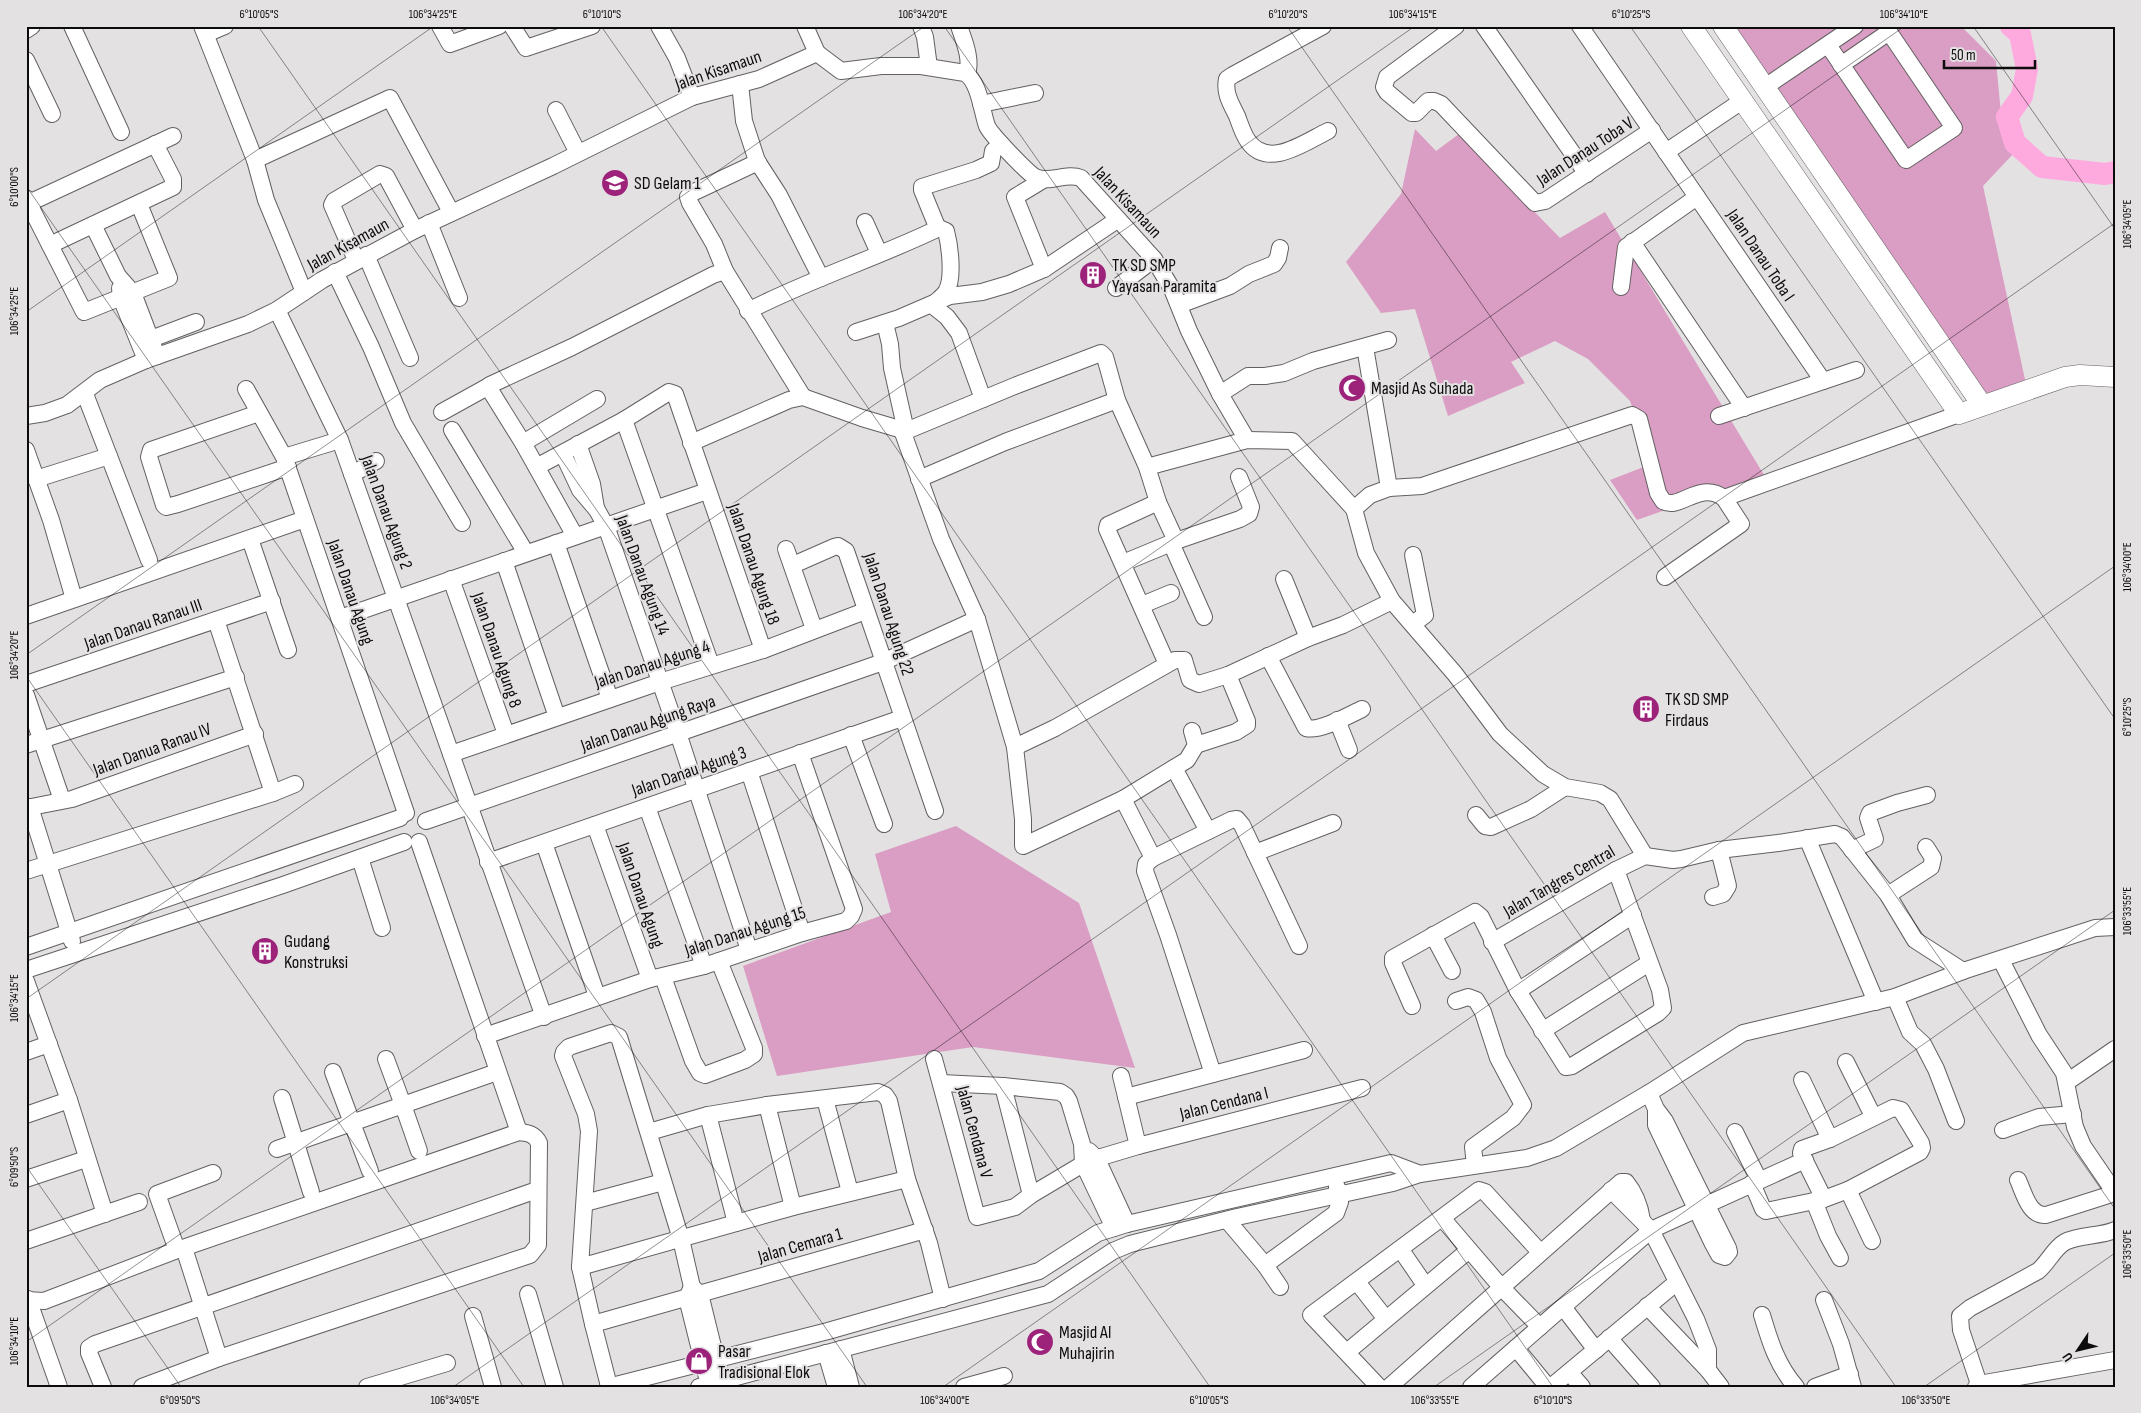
<svg xmlns="http://www.w3.org/2000/svg" width="2141" height="1413" viewBox="0 0 2141 1413" font-family="'Sofia Sans Condensed',sans-serif">
  <style>
    .green { fill: #da9dc3 }
    .lines { fill: none; stroke-linecap: round; stroke-linejoin: round }
    .river { stroke: #feaadf; stroke-width: 22 }
    .minor-casing { stroke: #636062; stroke-width: 18 }
    .major-casing { stroke: #636062; stroke-width: 21 }
    .minor { stroke: #fff; stroke-width: 16 }
    .major { stroke: #fff; stroke-width: 20 }
    .ticks { fill: none; stroke: #0d0c0c; stroke-width: 1; stroke-opacity: 0.45 }
    .labels { text-anchor: middle; stroke-width: 4; stroke-linejoin: round; paint-order: stroke }
    .street-label { font-size: 18px; fill: #0d0c0c; stroke: #e4e1e3 }
    .poi-label { font-size: 18px; fill: #0d0c0c; stroke: #e4e1e3; text-anchor: start }
    .neatline { fill: none; stroke: #0d0c0c; stroke-width: 2 }
    .ticks-label { font-size: 12px; text-anchor: middle; fill: #0d0c0c }
  </style>
  <rect width="100%" height="100%" fill="#e4e1e3"/>
  <g class="green">
    <polygon points="1733,26 1961,26 1996,61 2003,135 2015,152 1983,186 2026,384 1981,400"/>
    <polygon points="1415,129 1436,151 1459,134 1560,238 1605,212 1764,475 1637,520 1610,480 1654,463 1630,401 1588,359 1555,341 1511,362 1525,383 1448,416 1415,309 1381,313 1346,262 1401,194"/>
    <polygon points="956,826 1079,903 1135,1068 973,1047 777,1076 743,966 891,912 875,854"/>
  </g>
  <g class="lines">
    <polyline class="river" points="2011,26 2020,34 2027,69 2022,96 2007,117 2015,143 2042,167 2105,174 2115,172"/>
    <g class="minor-casing">
      <g id="minor">
        <polyline points="72,26 121,132"/>
        <polyline points="202,26 255,160 266,200 304,292"/>
        <polyline points="440,26 450,44 499,26"/>
        <polyline points="512,26 526,48 592,26"/>
        <polyline points="659,26 677,58 692,97"/>
        <polyline points="805,26 817,53"/>
        <polyline points="921,26 925,37 929,67"/>
        <path d="M 959,26 C 964,41 972,59 967,74"/>
        <path d="M 1323,26 L 1233,75 L 1227,79 C 1224,93 1231,104 1237,116 C 1240,124 1243,134 1248,141 C 1268,170 1305,142 1328,131"/>
        <polyline points="1456,26 1387,77 1384,87 1387,92 1412,113 1416,113 1428,101 1434,101 1441,104 1535,203 1545,201 1652,130"/>
        <polyline points="1484,26 1587,174"/>
        <polyline points="1580,26 1823,381"/>
        <polyline points="26,30 32,26"/>
        <polyline points="206,34 225,26"/>
        <polyline points="1828,45 1906,160 1954,128 1889,32 1841,65"/>
        <polyline points="26,60 52,114"/>
        <polyline points="740,84 744,121 757,161 779,195 821,278"/>
        <polyline points="1765,87 1855,26"/>
        <polyline points="981,104 1035,93"/>
        <polyline points="556,110 578,153"/>
        <polyline points="1666,152 1742,101"/>
        <polyline points="255,160 390,98 451,212"/>
        <polyline points="1043,180 1015,197 1044,269"/>
        <polyline points="26,198 84,312 169,278 139,204"/>
        <polyline points="29,203 173,136"/>
        <polyline points="865,222 879,253"/>
        <polyline points="429,223 459,298"/>
        <polyline points="93,225 118,276 133,293 157,356"/>
        <polyline points="938,229 922,190 922,187 976,170 991,163 993,151 1001,144"/>
        <polyline points="1632,242 1744,408"/>
        <polyline points="50,245 173,187 173,179 155,144"/>
        <polyline points="366,255 410,358"/>
        <polyline points="356,260 332,205 334,201 380,174 386,176 415,230"/>
        <polyline points="725,271 714,244 690,203 688,197 692,193 758,162"/>
        <polyline points="335,272 371,347 403,423 462,523"/>
        <polyline points="1621,287 1626,247 1697,197"/>
        <polyline points="120,288 121,298 146,360"/>
        <polyline points="1116,288 1154,259"/>
        <polyline points="932,305 947,317 959,333 983,399"/>
        <polyline points="1179,305 1230,286 1249,274 1274,264 1278,258 1280,248"/>
        <polyline points="277,310 340,440 544,1017"/>
        <path d="M 748,311 C 810,279 877,258 939,228 L 946,231 C 950,246 954,279 946,292 C 943,296 938,300 934,304"/>
        <polyline points="885,323 890,344 892,368 906,431"/>
        <polyline points="856,332 899,318 950,296 982,292 1009,284 1044,269 1117,220"/>
        <polyline points="151,339 196,322"/>
        <polyline points="246,389 284,457 406,813"/>
        <polyline points="85,394 149,560"/>
        <polyline points="1220,394 1248,376 1265,376 1284,373 1313,361 1388,340"/>
        <polyline points="442,412 489,386"/>
        <polyline points="259,413 151,450 149,457 164,505 166,507 178,504 288,467"/>
        <path d="M 26,416 L 45,413 L 67,405 L 100,380 L 146,360 L 248,324 L 277,310 L 322,280 L 415,230 L 553,166 L 692,97 L 759,79 L 817,53 L 841,71 L 881,66 L 921,66 L 965,73 C 979,81 982,112 987,126 C 991,135 1027,172 1035,177 C 1049,184 1066,172 1081,178 L 1154,259 L 1172,289 L 1189,331 L 1220,394 L 1247,440"/>
        <polyline points="1719,416 1856,370"/>
        <polyline points="624,420 711,665"/>
        <polyline points="452,430 526,553"/>
        <polyline points="902,430 941,539 977,619 1015,747 1023,819 1023,846 1123,799 1187,760 1196,745 1192,731"/>
        <polyline points="523,443 597,399"/>
        <polyline points="691,443 789,400 803,397 862,418 906,431 1017,385 1101,353 1105,357 1117,400 1147,467 1158,502 1176,541"/>
        <polyline points="578,444 592,484 596,508"/>
        <polyline points="26,450 51,520 74,599"/>
        <polyline points="563,454 580,490 597,510 606,526 678,733 749,950"/>
        <polyline points="284,457 340,440"/>
        <polyline points="540,465 624,420 669,392 675,394 763,650"/>
        <polyline points="1147,467 1247,440 1292,441 1354,509 1366,553 1392,601 1455,674 1500,734 1543,774 1565,787 1600,793 1610,799 1645,856"/>
        <polyline points="352,474 376,461"/>
        <polyline points="36,479 109,456"/>
        <polyline points="919,479 1005,442 1117,400"/>
        <path d="M 1389,488 L 1422,486 L 1632,415 L 1639,419 L 1658,493 L 1663,501 C 1680,511 1699,480 1724,498"/>
        <polyline points="1158,502 1108,525 1107,529 1167,664"/>
        <polyline points="1354,509 1370,495 1389,488 1365,347"/>
        <polyline points="575,536 523,443 490,390 490,385 572,347 713,275 725,271 803,397"/>
        <polyline points="250,539 288,650"/>
        <polyline points="556,543 610,699"/>
        <polyline points="1171,543 1204,617"/>
        <polyline points="786,549 814,629"/>
        <polyline points="504,561 557,717"/>
        <polyline points="1123,563 1176,541 1240,519 1249,514 1251,507 1239,477"/>
        <polyline points="793,565 834,547 838,546 846,551 935,811"/>
        <polyline points="1665,577 1741,524 1724,498 1959,414"/>
        <polyline points="451,579 506,734"/>
        <polyline points="1284,579 1308,638"/>
        <polyline points="1142,605 1171,593"/>
        <polyline points="26,616 305,519"/>
        <polyline points="340,618 707,491"/>
        <polyline points="216,620 273,793"/>
        <polyline points="1413,624 1425,615 1413,555"/>
        <path d="M 1268,656 L 1306,728 C 1320,732 1349,715 1362,709"/>
        <polyline points="26,684 272,601"/>
        <polyline points="26,695 62,800"/>
        <polyline points="1337,720 1349,750"/>
        <polyline points="851,735 884,824"/>
        <polyline points="26,745 236,677"/>
        <polyline points="1196,745 1236,732 1247,725 1247,721 1228,675"/>
        <polyline points="1015,747 1055,728 1175,660 1184,660 1190,680 1199,684 1228,675 1308,638 1343,625 1392,601"/>
        <polyline points="451,754 660,682 763,650 865,611"/>
        <polyline points="1174,768 1208,831"/>
        <polyline points="749,771 802,933"/>
        <polyline points="1123,799 1153,858"/>
        <polyline points="30,807 72,941"/>
        <polyline points="647,807 704,966"/>
        <polyline points="26,808 72,799 255,734"/>
        <polyline points="1476,815 1485,826 1491,827 1531,809 1565,787"/>
        <polyline points="426,821 883,662 977,619"/>
        <polyline points="595,825 650,979"/>
        <polyline points="1807,838 1876,1002"/>
        <polyline points="419,842 519,1132"/>
        <polyline points="544,843 597,996"/>
        <polyline points="1852,850 1875,839 1868,818 1870,813 1897,803 1927,795"/>
        <polyline points="1255,853 1333,823"/>
        <polyline points="1645,856 1673,860 1681,859 1719,850 1778,843 1835,834 1842,837 1888,895 1915,940 1963,971"/>
        <polyline points="360,858 382,928"/>
        <polyline points="488,862 902,718"/>
        <polyline points="26,871 273,793 295,784"/>
        <polyline points="1888,895 1931,867 1933,858 1926,847"/>
        <polyline points="1713,897 1723,894 1728,886 1719,850"/>
        <polyline points="1433,935 1452,971"/>
        <polyline points="1492,942 1616,870 1645,856"/>
        <polyline points="26,947 400,818"/>
        <polyline points="2001,960 2039,1035 2064,1073 2075,1127 2083,1146 2115,1193"/>
        <polyline points="26,970 283,885 404,842"/>
        <polyline points="663,977 693,1061 700,1073 705,1075 745,1060 754,1054 754,1048 719,961"/>
        <polyline points="26,981 69,1100 105,1214"/>
        <polyline points="1518,991 1633,915"/>
        <polyline points="1895,997 1910,1032 1923,1044 1936,1069 1956,1121"/>
        <polyline points="1456,1001 1468,997 1476,1000 1483,1012 1498,1058 1523,1105 1513,1118 1473,1147 1475,1165"/>
        <polyline points="1412,1006 1393,963 1393,958 1475,912 1481,917 1518,991 1566,1067 1572,1066 1658,1013 1663,1008 1660,990 1616,870"/>
        <polyline points="1542,1031 1649,963"/>
        <polyline points="485,1036 650,979 704,966 802,933 846,921 851,916 854,909 800,753"/>
        <polyline points="26,1052 49,1044"/>
        <polyline points="386,1059 403,1105 497,1072"/>
        <polyline points="934,1059 977,1217 1015,1207 1031,1195 1088,1161 1138,1146 1362,1088"/>
        <polyline points="1846,1062 1873,1116"/>
        <polyline points="333,1072 370,1171"/>
        <polyline points="1213,1074 1168,935 1145,871 1146,864 1153,858 1231,820 1237,819 1242,825 1299,946"/>
        <polyline points="1121,1076 1138,1146"/>
        <polyline points="1802,1080 1830,1139"/>
        <polyline points="2067,1082 2115,1049"/>
        <polyline points="941,1083 1003,1086 1060,1092 1066,1096 1069,1101 1082,1144 1083,1163 1114,1228"/>
        <polyline points="1003,1086 1031,1195"/>
        <polyline points="1649,1093 1656,1109 1665,1121 1728,1248 1729,1252 1725,1257 1719,1255 1713,1244 1656,1125 1656,1109"/>
        <polyline points="1126,1097 1304,1050"/>
        <polyline points="282,1098 311,1192"/>
        <polyline points="825,1099 850,1192"/>
        <polyline points="767,1105 793,1207"/>
        <polyline points="26,1115 69,1100"/>
        <polyline points="708,1115 736,1223"/>
        <polyline points="2003,1130 2039,1117 2073,1114"/>
        <polyline points="649,1132 708,1115 767,1105 878,1092 885,1095 889,1101 907,1179 929,1243 943,1299"/>
        <polyline points="1735,1132 1759,1180"/>
        <polyline points="277,1149 403,1105 419,1151"/>
        <polyline points="1089,1151 1097,1159 1127,1224"/>
        <polyline points="26,1179 86,1159"/>
        <path d="M 2018,1180 C 2024,1193 2029,1216 2046,1215 L 2115,1193"/>
        <polyline points="1752,1183 1763,1209 1766,1211 1824,1199 1848,1190 1920,1152 1922,1148 1921,1143 1901,1110 1893,1108 1830,1139 1802,1149 1801,1153 1824,1199"/>
        <polyline points="1611,1190 1651,1230 1696,1319 1708,1350 1708,1370"/>
        <polyline points="1848,1190 1872,1241"/>
        <polyline points="1814,1201 1828,1236 1840,1258"/>
        <polyline points="585,1203 663,1182"/>
        <polyline points="1442,1218 1502,1288 1540,1327"/>
        <polyline points="1227,1220 1265,1265 1280,1287"/>
        <polyline points="26,1241 139,1202"/>
        <polyline points="184,1248 219,1358"/>
        <polyline points="177,1250 157,1194 213,1173"/>
        <polyline points="1401,1250 1425,1285"/>
        <polyline points="1265,1265 1336,1213 1340,1202 1337,1187"/>
        <polyline points="580,1267 793,1207 907,1179"/>
        <polyline points="1357,1282 1386,1319"/>
        <polyline points="691,1289 687,1298 706,1374"/>
        <polyline points="528,1294 555,1387"/>
        <polyline points="28,1299 59,1387"/>
        <path d="M 26,1300 L 44,1301 L 177,1250 L 519,1132 C 528,1133 535,1134 539,1143 L 538,1245 L 530,1255 L 219,1358 L 142,1387"/>
        <polyline points="1824,1300 1841,1344 1853,1387"/>
        <polyline points="1647,1306 1708,1370 1721,1387"/>
        <polyline points="1563,1307 1596,1350"/>
        <path d="M 1762,1315 C 1770,1342 1777,1365 1796,1387"/>
        <polyline points="473,1316 493,1387"/>
        <polyline points="593,1324 925,1230"/>
        <polyline points="1609,1338 1652,1387"/>
        <polyline points="1516,1348 1548,1387"/>
        <polyline points="841,1349 851,1387"/>
        <polyline points="1347,1352 1469,1250"/>
        <polyline points="826,1353 836,1387"/>
        <polyline points="1569,1372 1582,1387"/>
        <path d="M 1979,1384 L 1961,1330 L 1960,1316 L 1970,1308 L 2038,1271 C 2048,1263 2054,1248 2065,1242 C 2080,1234 2099,1237 2115,1230"/>
        <polyline points="609,1386 593,1324 580,1267 589,1131 586,1114 563,1056 564,1052 569,1047 611,1033 619,1037 681,1239 692,1287 700,1294 719,1371"/>
        <polyline points="103,1387 89,1353 89,1348 95,1344 537,1190"/>
        <polyline points="367,1387 447,1363"/>
        <polyline points="608,1387 828,1331 1039,1271 1098,1233 1127,1224 1391,1163 1420,1174"/>
        <polyline points="699,1387 1048,1294 1113,1251 1130,1244 1237,1217 1393,1183 1420,1174 1527,1158 1556,1148 1649,1093 1743,1033 1895,997 1963,971 2095,928 2115,927"/>
        <polyline points="964,1387 1004,1376"/>
        <polyline points="1379,1387 1311,1315 1479,1190 1485,1192 1540,1252"/>
        <path d="M 1389,1387 L 1621,1182 L 1626,1182 C 1635,1193 1640,1207 1642,1220"/>
        <polyline points="1471,1387 1651,1230 1805,1160"/>
        <polyline points="1551,1387 1677,1282"/>
        <polyline points="1815,1387 1850,1374"/>
        <polyline points="1976,1387 1979,1384 2115,1360"/>
      </g>
    </g>
    <g class="major-casing">
      <g id="major">
        <polyline points="1691,26 1959,414 2065,377 2080,375 2115,377"/>
        <polyline points="1723,26 1982,405"/>
      </g>
    </g>
    <use href="#minor" class="minor"/>
    <use href="#major" class="major"/>
  </g>
  <path class="ticks" d="M 258,26 L 1210,1387M 601,26 L 1553,1387M 944,26 L 1896,1387M 1287,26 L 2115,1209M 1630,26 L 2115,719M 1973,26 L 2115,229M 26,186 L 867,1387M 26,312 L 434,26M 26,655 L 925,26M 26,676 L 524,1387M 26,999 L 1415,26M 26,1166 L 181,1387M 26,1342 L 1905,26M 453,1387 L 2115,223M 943,1387 L 2115,566M 1434,1387 L 2115,910M 1924,1387 L 2115,1253"/>
  <defs>
    <g id="school-disc" transform="scale(1.4375)"><circle r="9.5" fill="#9c227a" stroke="#e4e1e3"/><path d="M0-5L7-2L0 1L-7-2ZM-4 1L0 2.5L4 1V4Q0 6-4 4Z" fill="#fff"/></g>
    <g id="building-disc" transform="scale(1.4375)"><circle r="9.5" fill="#9c227a" stroke="#e4e1e3"/><path d="M-4-6H4V6H1V3H-1V6H-4ZM-2.5-4.3h1.7v1.8h-1.7ZM.8-4.3h1.7v1.8H.8ZM-2.5-1h1.7V.8h-1.7ZM.8-1h1.7V.8H.8Z" fill="#fff"/></g>
    <g id="mosque-disc" transform="scale(1.4375)"><circle r="9.5" fill="#9c227a" stroke="#e4e1e3"/><path d="M3.5-4.9A6 6 0 1 0 3.5 4.9A5 5 0 1 1 3.5-4.9Z" fill="#fff"/></g>
    <g id="shop-disc" transform="scale(1.4375)"><circle r="9.5" fill="#9c227a" stroke="#e4e1e3"/><path d="M-5-2.5h2.3a2.7 3.5 0 0 1 5.4 0H5L5.5 6h-11ZM-1.5-2.5h3a1.5 2.3 0 0 0-3 0Z" fill="#fff"/></g>
  </defs>
  <g fill-rule="evenodd">
    <use href="#school-disc" x="615" y="183"/>
    <use href="#building-disc" x="1093" y="275"/>
    <use href="#mosque-disc" x="1352" y="388"/>
    <use href="#building-disc" x="1646" y="709"/>
    <use href="#building-disc" x="265" y="951"/>
    <use href="#mosque-disc" x="1040" y="1342"/>
    <use href="#shop-disc" x="699" y="1361"/>
  </g>
  <g class="labels">
    <g class="street-label">
      <text transform="translate(718 70) rotate(-19)" y="6">Jalan Kisamaun</text>
      <text transform="translate(1585 151) rotate(-33)" y="6">Jalan Danau Toba V</text>
      <text transform="translate(1128 202) rotate(47)" y="6">Jalan Kisamaun</text>
      <text transform="translate(348 244) rotate(-29)" y="6">Jalan Kisamaun</text>
      <text transform="translate(1761 255) rotate(56)" y="6">Jalan Danau Toba I</text>
      <text transform="translate(387 512) rotate(70)" y="6">Jalan Danau Agung 2</text>
      <text transform="translate(754 564) rotate(71)" y="6">Jalan Danau Agung 18</text>
      <text transform="translate(643 575) rotate(70)" y="6">Jalan Danau Agung 14</text>
      <text transform="translate(351 592) rotate(71)" y="6">Jalan Danau Agung</text>
      <text transform="translate(889 614) rotate(72)" y="6">Jalan Danau Agung 22</text>
      <text transform="translate(143 624) rotate(-19)" y="6">Jalan Danau Ranau III</text>
      <text transform="translate(497 650) rotate(71)" y="6">Jalan Danau Agung 8</text>
      <text transform="translate(652 664) rotate(-18)" y="6">Jalan Danau Agung 4</text>
      <text transform="translate(648 723) rotate(-19)" y="6">Jalan Danau Agung Raya</text>
      <text transform="translate(152 749) rotate(-20)" y="6">Jalan Danua Ranau IV</text>
      <text transform="translate(689 771) rotate(-19)" y="6">Jalan Danau Agung 3</text>
      <text transform="translate(1559 881) rotate(-30)" y="6">Jalan Tangres Central</text>
      <text transform="translate(641 895) rotate(71)" y="6">Jalan Danau Agung</text>
      <text transform="translate(745 931) rotate(-18)" y="6">Jalan Danau Agung 15</text>
      <text transform="translate(1224 1103) rotate(-14)" y="6">Jalan Cendana I</text>
      <text transform="translate(975 1132) rotate(75)" y="6">Jalan Cendana V</text>
      <text transform="translate(800 1245) rotate(-16)" y="6">Jalan Cemara 1</text>
    </g>
    <g class="poi-label">
      <text x="634" y="189">SD Gelam 1</text>
      <text x="1112" y="271">TK SD SMP<tspan x="1112" dy="21">Yayasan Paramita</tspan></text>
      <text x="1371" y="394">Masjid As Suhada</text>
      <text x="1665" y="705">TK SD SMP<tspan x="1665" dy="21">Firdaus</tspan></text>
      <text x="284" y="947">Gudang<tspan x="284" dy="21">Konstruksi</tspan></text>
      <text x="1059" y="1338">Masjid Al<tspan x="1059" dy="21">Muhajirin</tspan></text>
      <text x="718" y="1357">Pasar<tspan x="718" dy="21">Tradisional Elok</tspan></text>
    </g>
  </g>
  <rect width="2141" height="1413" fill="none" stroke="#e4e1e3" stroke-width="55"/>
  <g transform="translate(2078 1350) rotate(235)" stroke="#e4e1e3" stroke-width="4" paint-order="stroke">
  <path d="M0-4L9 19L0 12L-9 19Z" fill="#0d0c0c"/>
  <text y="-8" font-size="14" font-weight="bold" text-anchor="middle" fill="#0d0c0c">U</text>
  </g>
  <path d="M1944 60v8h91v-8" fill="none" stroke="#0d0c0c" stroke-width="2.5"/>
  <text x="1951" y="60" font-size="15" fill="#0d0c0c" stroke="#e4e1e3" stroke-width="4" paint-order="stroke">50 m</text>
  <rect x="28" y="28" width="2086" height="1358" class="neatline"/>
  <g class="ticks-label">
    <text x="259" y="18">6°10'05"S</text>
    <text x="433" y="18">106°34'25"E</text>
    <text x="602" y="18">6°10'10"S</text>
    <text x="923" y="18">106°34'20"E</text>
    <text x="1288" y="18">6°10'20"S</text>
    <text x="1413" y="18">106°34'15"E</text>
    <text x="1631" y="18">6°10'25"S</text>
    <text x="1904" y="18">106°34'10"E</text>
    <text transform="translate(14 187) rotate(-90)" y="4">6°10'00"S</text>
    <text transform="translate(2127 224) rotate(-90)" y="4">106°34'05"E</text>
    <text transform="translate(14 311) rotate(-90)" y="4">106°34'25"E</text>
    <text transform="translate(2127 567) rotate(-90)" y="4">106°34'00"E</text>
    <text transform="translate(14 655) rotate(-90)" y="4">106°34'20"E</text>
    <text transform="translate(2127 717) rotate(-90)" y="4">6°10'25"S</text>
    <text transform="translate(2127 911) rotate(-90)" y="4">106°33'55"E</text>
    <text transform="translate(14 998) rotate(-90)" y="4">106°34'15"E</text>
    <text transform="translate(14 1167) rotate(-90)" y="4">6°09'50"S</text>
    <text transform="translate(2127 1254) rotate(-90)" y="4">106°33'50"E</text>
    <text transform="translate(14 1341) rotate(-90)" y="4">106°34'10"E</text>
    <text x="180" y="1404">6°09'50"S</text>
    <text x="455" y="1404">106°34'05"E</text>
    <text x="945" y="1404">106°34'00"E</text>
    <text x="1209" y="1404">6°10'05"S</text>
    <text x="1435" y="1404">106°33'55"E</text>
    <text x="1553" y="1404">6°10'10"S</text>
    <text x="1926" y="1404">106°33'50"E</text>
  </g>
</svg>
